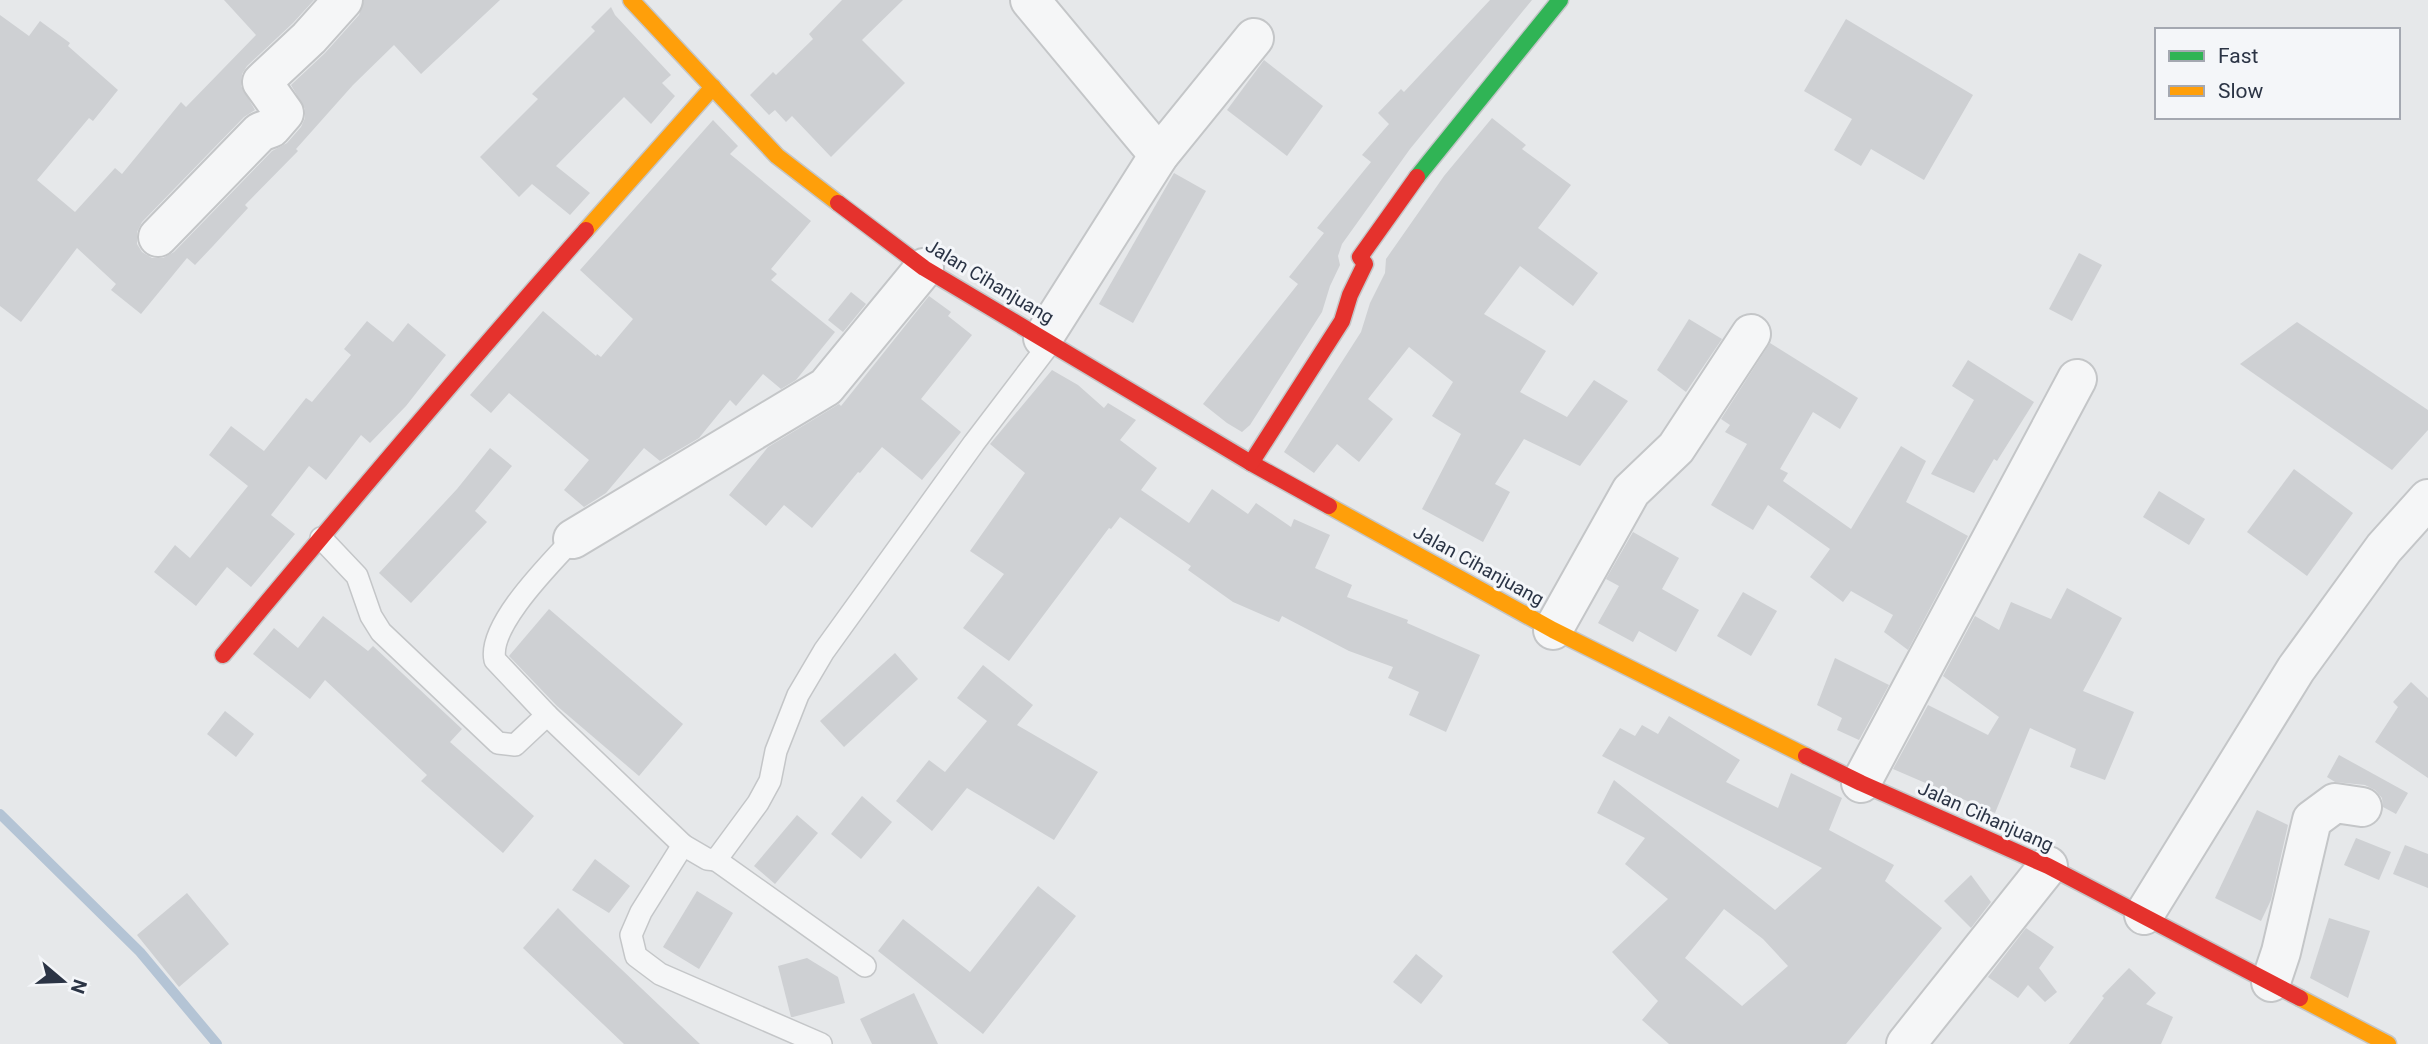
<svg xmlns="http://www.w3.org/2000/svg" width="2428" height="1044" viewBox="0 0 2428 1044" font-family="Roboto,sans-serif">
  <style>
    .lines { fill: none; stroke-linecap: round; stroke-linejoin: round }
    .stream { stroke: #b4c4d5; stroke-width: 10 }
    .building { fill: #ced0d3; fill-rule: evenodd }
    .lane-casing { stroke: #c4c6c8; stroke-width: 24 }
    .street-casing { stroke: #c4c6c8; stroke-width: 42 }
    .fast-casing { stroke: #c4c6c8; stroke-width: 19 }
    .slow-casing { stroke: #c4c6c8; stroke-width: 19 }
    .jam-casing { stroke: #c4c6c8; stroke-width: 19 }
    .lane { stroke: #f5f6f7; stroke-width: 21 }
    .street { stroke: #f5f6f7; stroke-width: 38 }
    .fast { stroke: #30b455; stroke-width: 16 }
    .slow { stroke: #ff9f0a; stroke-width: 16 }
    .jam { stroke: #e5322d; stroke-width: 16 }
    .labels { text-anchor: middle; stroke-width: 6; stroke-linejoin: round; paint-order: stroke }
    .street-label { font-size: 19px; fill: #2b3445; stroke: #f4f6f9 }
  </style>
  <rect width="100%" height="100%" fill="#e6e8ea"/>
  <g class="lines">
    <polyline class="stream" points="0,814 140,952 217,1044"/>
  </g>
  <g class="building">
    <polygon points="224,0 314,0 293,23 247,66 242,74 241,86 255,110 244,117 142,222 137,232 137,244 142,252 152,258 163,258 174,252 272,151 287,143 301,127 305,118 305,109 291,85 325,53 359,15 364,0 500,0 421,74 394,45 353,85 296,149 298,151 245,205 248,208 213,246 195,265 187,258 141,314 111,290 116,284 77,248 21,322 0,306 0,15 29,36 40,21 70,43 68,46 118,90 93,121 89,118 37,180 75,212 115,168 122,174 181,102 186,107 256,35"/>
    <polygon points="842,0 903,0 862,40 905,83 831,157 792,116 786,122 775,110 769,115 750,95 773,72 776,75 813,39 809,34"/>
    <polygon points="1490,0 1532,0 1410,149 1342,244 1338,256 1340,265 1330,286 1322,312 1250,425 1242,432 1227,423 1203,404 1298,284 1289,277 1324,233 1317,228 1371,162 1362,155 1389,124 1378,113 1401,89 1404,92"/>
    <polygon points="611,7 615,15 671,75 662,83 675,96 651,124 624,97 556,166 590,193 570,215 532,184 519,197 480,157 538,99 532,94 595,31 591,27"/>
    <polygon points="1846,19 1973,95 1924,180 1871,149 1861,166 1834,150 1852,119 1804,91"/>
    <polygon points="1264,60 1323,106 1287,156 1227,110"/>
    <polygon points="1492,118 1526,145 1522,149 1571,185 1538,228 1598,273 1573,306 1520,266 1484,314 1546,351 1520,392 1567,417 1594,380 1628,401 1580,466 1524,439 1495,484 1510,492 1483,542 1422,509 1461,434 1432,416 1453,382 1409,347 1368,399 1393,419 1359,462 1337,444 1314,473 1284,452 1361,332 1370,303 1385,273 1386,259 1444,176"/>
    <polygon points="713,120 738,146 730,154 811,221 771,269 777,274 771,280 835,332 796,380 781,389 763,374 736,406 730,400 699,438 660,461 644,448 606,493 584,507 564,490 589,460 509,393 491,413 470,395 543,311 596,356 597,354 601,357 633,319 580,270"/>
    <polygon points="1174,173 1206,191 1133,323 1099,304"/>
    <polygon points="2079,253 2102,265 2072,321 2049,309"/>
    <polygon points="851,292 866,304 843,332 828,320"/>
    <polygon points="929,296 951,312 948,316 972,335 921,399 961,432 922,480 882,447 860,473 858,472 812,528 784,505 766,526 729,495 768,447 839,404 841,406"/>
    <polygon points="1689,319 1722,339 1686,392 1657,370"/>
    <polygon points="367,321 393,342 408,323 446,355 406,406 370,443 361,435 326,480 309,466 271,515 295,534 251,587 227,567 196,606 154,572 175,545 190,558 248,486 209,455 231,426 264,451 306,398 312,402 351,355 344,349"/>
    <polygon points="2297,322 2428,410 2428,430 2392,470 2240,364"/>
    <polygon points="1770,343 1858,398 1840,429 1813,412 1780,469 1788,473 1783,481 1851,529 1901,446 1926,461 1906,502 1968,536 1908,650 1884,632 1893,615 1851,591 1843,602 1810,577 1830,549 1768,505 1753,530 1711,505 1747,444 1725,432 1730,425 1721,419"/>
    <polygon points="1968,360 2034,402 1997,461 1994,459 1974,493 1931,474 1974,400 1952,386"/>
    <polygon points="1052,370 1078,385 1104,408 1108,403 1136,420 1120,440 1157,468 1141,490 1189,523 1212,489 1248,514 1256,503 1291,527 1294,519 1330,535 1315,568 1352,585 1347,597 1408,620 1407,623 1480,655 1446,732 1409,715 1419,692 1388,678 1393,667 1349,651 1282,616 1279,622 1233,602 1188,570 1191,566 1120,517 1111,529 1109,528 1009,661 963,628 1004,574 970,551 1025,473 990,444"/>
    <polygon points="490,448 512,466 475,511 487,522 411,603 379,573 457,489"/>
    <polygon points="2294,469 2353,513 2307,576 2247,532"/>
    <polygon points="2159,491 2205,519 2189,545 2143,517"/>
    <polygon points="1633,532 1679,558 1662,589 1699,610 1676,652 1639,631 1633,642 1598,623 1619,586 1606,579"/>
    <polygon points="2067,588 2122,618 2083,691 2134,712 2105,780 2070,767 2076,749 2030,728 1995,813 1893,769 1928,705 1988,735 1999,717 1943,676 1975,616 1999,630 2011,602 2051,619"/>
    <polygon points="1743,592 1777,611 1751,656 1717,636"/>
    <polygon points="549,609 683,724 639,776 557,706 509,656"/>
    <polygon points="323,616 368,651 373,646 462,729 450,742 534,816 503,853 421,781 427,775 325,680 310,699 253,654 274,628 298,648"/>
    <polygon points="895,653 918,679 844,747 820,721"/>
    <polygon points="1835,658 1889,685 1859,740 1837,730 1842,718 1817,705"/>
    <polygon points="983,665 1033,705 1017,725 1098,772 1054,840 967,788 932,831 896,801 929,760 945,772 987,721 957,698"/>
    <polygon points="2411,682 2428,698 2428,778 2375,742 2398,707 2393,702"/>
    <polygon points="225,711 254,734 236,757 207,734"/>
    <path d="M 1669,716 L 1740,760 L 1726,782 L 1778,808 L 1791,773 L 1842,798 L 1829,830 L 1894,865 L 1885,881 L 1942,928 L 1846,1044 L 1669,1044 L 1642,1020 L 1658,1001 L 1612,952 L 1668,899 L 1625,864 L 1645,838 L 1597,813 L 1614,780 L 1775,910 L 1822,868 L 1602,756 L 1620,728 L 1635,736 L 1642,725 L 1658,734 ZM 1724,909 L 1763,939 L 1788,966 L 1742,1006 L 1685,958 Z"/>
    <polygon points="2339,755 2408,793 2396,814 2383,807 2382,798 2375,790 2365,785 2335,782 2327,777"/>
    <polygon points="862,796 892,822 861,859 831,834"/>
    <polygon points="2257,810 2288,825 2271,900 2261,921 2215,898"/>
    <polygon points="797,815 818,833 775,884 754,866"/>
    <polygon points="2356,838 2391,852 2379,880 2344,865"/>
    <polygon points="2405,845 2428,854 2428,888 2393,874"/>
    <polygon points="595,859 630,886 609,913 572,890"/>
    <polygon points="1971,875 1991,902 1971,928 1944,901"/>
    <polygon points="1038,886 1076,916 983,1034 878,951 903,919 970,972"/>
    <polygon points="697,891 733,913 699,969 663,947"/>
    <polygon points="187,893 229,944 179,987 137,935"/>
    <polygon points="558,908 581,931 700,1044 624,1044 523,948"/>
    <polygon points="2329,918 2370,931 2348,998 2310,978"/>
    <polygon points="2026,928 2054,947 2039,968 2057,992 2045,1002 2028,985 2018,998 1988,977"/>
    <polygon points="1416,954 1443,976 1421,1004 1393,982"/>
    <polygon points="807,958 838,977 845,1003 793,1017 791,1017 778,966"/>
    <polygon points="2129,968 2156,993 2146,1004 2173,1017 2161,1044 2069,1044 2104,998 2102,996"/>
    <polygon points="914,993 938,1044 872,1044 860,1019"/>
  </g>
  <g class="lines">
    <g class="lane-casing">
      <g id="lane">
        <polyline points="321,538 357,576 371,616 381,632 498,743 515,745 547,715"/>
        <path d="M 573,539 C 551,563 487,626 495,660 L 547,715 L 683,845 L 707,859 L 716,860 L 758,803 L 770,781 L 776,751 L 798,695 L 824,651 L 974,443 L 1051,342"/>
        <polyline points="683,845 641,912 631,935 636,956 660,974 821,1044"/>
        <polyline points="716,860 865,966"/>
      </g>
    </g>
    <g class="street-casing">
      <g id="street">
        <polyline points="1030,0 1159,155"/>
        <polyline points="158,237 260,132 271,128 284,113 262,82 309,38 343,0"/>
        <polyline points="1043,338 1159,155 1254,38"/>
        <polyline points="573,539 826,387 924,268"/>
        <polyline points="1553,630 1631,491 1676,448 1751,334"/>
        <polyline points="1861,783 2077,379"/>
        <polyline points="2144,915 2296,669 2384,548 2428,499"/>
        <polyline points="2271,982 2281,952 2312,820 2335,803 2362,807"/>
        <polyline points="1906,1044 2048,866"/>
      </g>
    </g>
    <g class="fast-casing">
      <polyline id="fast" points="1417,177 1560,0"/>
    </g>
    <g class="slow-casing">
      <g id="slow">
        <polyline points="631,0 777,156 838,203"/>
        <polyline points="586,230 713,87"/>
        <polyline points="1329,506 1553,630 1806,756"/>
        <polyline points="2300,998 2388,1044"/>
      </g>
    </g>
    <g class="jam-casing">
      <g id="jam">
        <polyline points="838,203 924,268 1251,463 1329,506"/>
        <polyline points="1251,463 1342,321 1350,295 1365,264 1360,257 1417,177"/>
        <path d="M 223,655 C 342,512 462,370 586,230"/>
        <polyline points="1806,756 1861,783 2048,866 2300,998"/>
      </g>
    </g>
    <use href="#lane" class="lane"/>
    <use href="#street" class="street"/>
    <use href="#fast" class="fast"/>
    <use href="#slow" class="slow"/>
    <use href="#jam" class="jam"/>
  </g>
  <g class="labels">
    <g class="street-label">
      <text transform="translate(990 281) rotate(31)" y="7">Jalan Cihanjuang</text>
      <text transform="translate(1479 565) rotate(29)" y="7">Jalan Cihanjuang</text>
      <text transform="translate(1986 816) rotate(24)" y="7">Jalan Cihanjuang</text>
    </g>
  </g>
  <rect x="2155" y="28" width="245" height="91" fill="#f4f6f9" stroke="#a4a8b1" stroke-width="2"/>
  <rect x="2169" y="51" width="35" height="10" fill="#30b455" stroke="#a4a8b1" stroke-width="2"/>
  <text x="2218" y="63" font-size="21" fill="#2b3445">Fast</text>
  <rect x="2169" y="86" width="35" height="10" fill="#ff9f0a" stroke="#a4a8b1" stroke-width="2"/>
  <text x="2218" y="98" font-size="21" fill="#2b3445">Slow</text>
  <g transform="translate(63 981) rotate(109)" stroke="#f4f6f9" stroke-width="5" paint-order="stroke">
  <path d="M0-5L12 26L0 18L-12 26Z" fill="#2b3445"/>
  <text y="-10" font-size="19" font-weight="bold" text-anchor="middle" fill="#2b3445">N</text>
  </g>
</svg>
